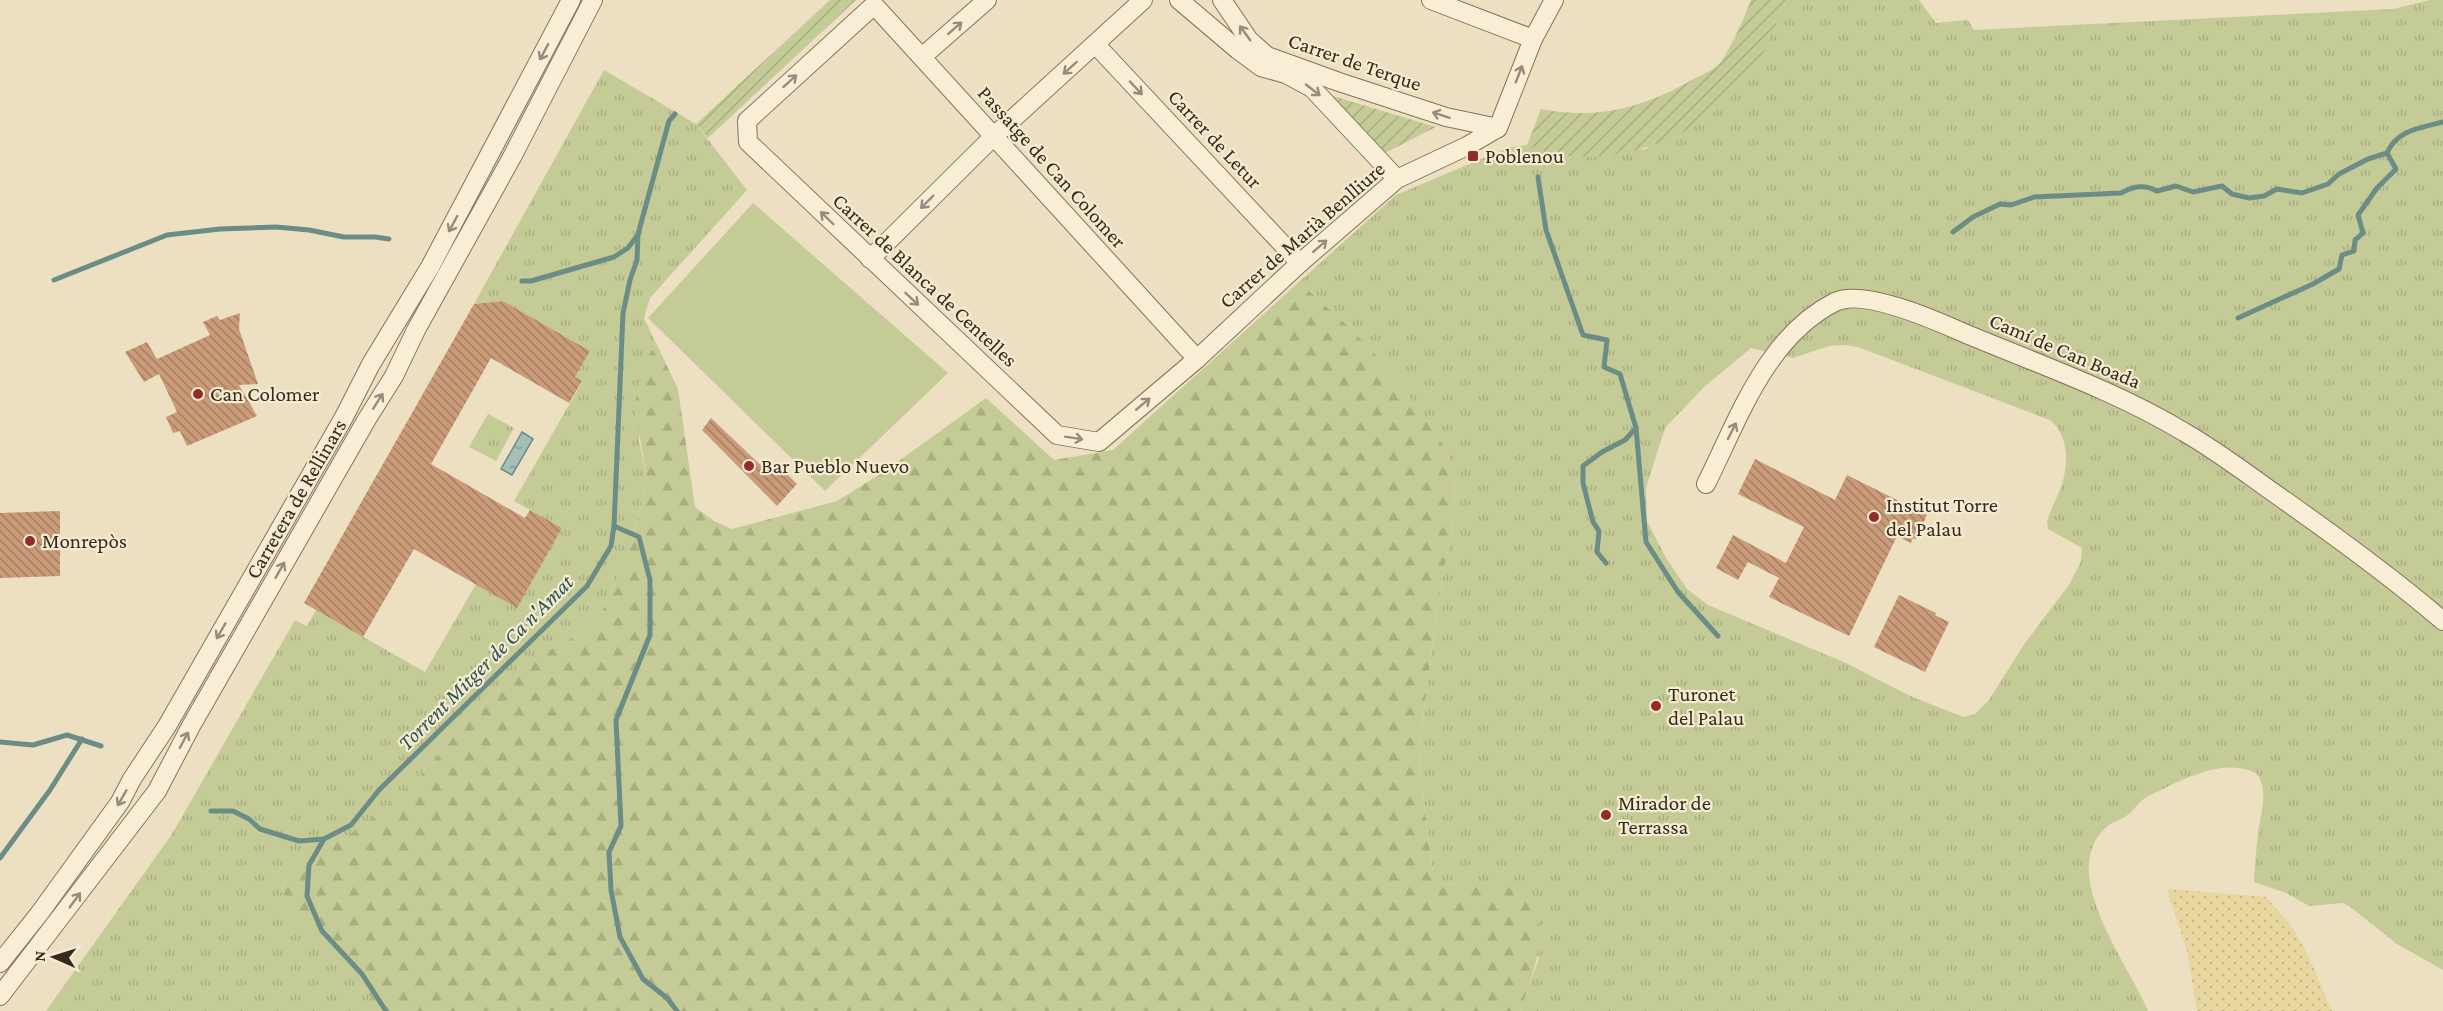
<svg xmlns="http://www.w3.org/2000/svg" width="2443" height="1011" viewBox="0 0 2443 1011" font-family="'Crimson Pro',serif">
  <style>
    .grass { fill: url(#grass-tufts); fill-rule: evenodd }
    .forest { fill: url(#forest-firs) }
    .sand { fill: url(#sand-dots) }
    .park { fill: #c4cb96 }
    .garden { fill: url(#garden-furrows) }
    .water { fill: url(#water-ripples); stroke: #6c8d85; stroke-width: 1.5 }
    .lines { fill: none; stroke-linecap: round; stroke-linejoin: round }
    .stream { stroke: #6c8d85; stroke-width: 5 }
    .building { fill: url(#building-back-hatch) }
    .minor-casing { stroke: #86725a; stroke-width: 20 }
    .minor { stroke: #f8eed5; stroke-width: 18 }
    .oneway { stroke: #978c79 }
    .poi-dot { fill: #942b2b; stroke: #f4ebd1; stroke-width: 2 }
    .labels { text-anchor: middle; stroke-width: 4.5; stroke-linejoin: round; paint-order: stroke }
    .street-label { font-size: 21px; fill: #362a1d; stroke: #f4ebd1 }
    .poi-label { font-size: 21px; fill: #362a1d; stroke: #f4ebd1; text-anchor: start }
    .water-label { font-size: 22px; font-style: italic; fill: #2d5653; stroke: #f4ebd1 }
  </style>
  <defs>
    <pattern id="grass-tufts" width="24" height="20" patternUnits="userSpaceOnUse" patternTransform="scale(1.5)"><rect width="24" height="20" fill="#c4cb96"/><path d="M3 7l-1-3M5 7V3M7 7l1-3M15 17l-1-3M17 17v-4M19 17l1-3" fill="none" stroke="#a9ae81"/></pattern>
    <pattern id="forest-firs" width="22" height="20" patternUnits="userSpaceOnUse" patternTransform="scale(1.5)"><rect width="22" height="20" fill="#c4cb96"/><path d="M5 1l3.5 6h-7zM16 11l3.5 6h-7z" fill="#a9ae81"/></pattern>
    <pattern id="sand-dots" width="8" height="8" patternUnits="userSpaceOnUse" patternTransform="scale(1.5)"><rect width="8" height="8" fill="#e8d69f"/><path d="M2 2h.1M6 6h.1" fill="none" stroke="#c8b888" stroke-width="1.8" stroke-linecap="round"/></pattern>
    <pattern id="garden-furrows" width="10" height="10" patternUnits="userSpaceOnUse" patternTransform="scale(1.5)"><rect width="10" height="10" fill="#c4cb96"/><path d="M-1 1l2-2M0 10L10 0M9 11l2-2" fill="none" stroke="#a9ae81"/></pattern>
    <pattern id="water-ripples" width="26" height="14" patternUnits="userSpaceOnUse" patternTransform="scale(1.5)"><rect width="26" height="14" fill="#a4bfb8"/><path d="M2 4q2-2 4 0t4 0M15 11q2-2 4 0t4 0" fill="none" stroke="#869b95"/></pattern>
    <pattern id="building-back-hatch" width="6" height="6" patternUnits="userSpaceOnUse" patternTransform="scale(1.5)"><rect width="6" height="6" fill="#ca9b78"/><path d="M-1 5l2 2M0 0l6 6M5-1l2 2" fill="none" stroke="#a57f62"/></pattern>
  </defs>
  <rect width="100%" height="100%" fill="#ede0c2"/>
  <g class="grass">
    <path d="M 1786,0 L 1919,0 L 1936,23 L 1968,20 L 1974,30 L 2393,9 L 2430,0 L 2443,0 L 2443,970 L 2397,944 L 2349,906 L 2343,903 L 2309,906 L 2286,893 L 2254,882 C 2255,866 2256,849 2258,834 C 2260,814 2270,790 2256,773 C 2225,759 2193,775 2165,788 C 2158,792 2148,795 2141,801 C 2136,806 2131,813 2125,817 C 2120,820 2114,821 2109,825 C 2053,869 2129,964 2148,1011 L 1520,1011 L 1539,958 L 1469,887 C 1455,886 1445,883 1433,874 L 1419,763 L 1421,734 L 1437,609 L 1454,516 L 1455,473 L 1445,448 L 1430,424 L 1381,360 L 1347,325 L 1299,282 L 1396,195 L 1507,148 L 1527,145 L 1577,156 L 1646,149 L 1780,14 ZM 1844,345 L 1858,347 L 2050,420 C 2069,435 2069,465 2061,487 C 2057,499 2050,509 2047,522 L 2048,529 L 2082,548 L 2081,561 L 2069,585 L 2025,643 L 1989,700 L 1975,714 L 1963,717 L 1908,695 L 1846,663 L 1708,605 L 1687,589 L 1666,558 L 1647,521 L 1646,488 L 1663,434 L 1666,427 L 1704,387 L 1751,348 L 1793,358 L 1829,346 Z"/>
    <polygon points="604,70 696,124 747,190 650,298 644,318 657,345 651,351 639,440 647,480 632,545 601,614 585,631 539,657 509,680 465,723 423,773 382,811 347,836 313,853 291,867 282,891 292,913 366,990 381,1011 46,1011 172,834 295,620 307,626 316,610 425,672 476,584 517,607 562,528 514,501 582,382 575,377 590,351 503,301 474,304"/>
    <polygon points="488,414 514,428 496,461 469,447"/>
  </g>
  <path class="forest" d="M 1299,282 L 1347,325 L 1381,360 L 1430,424 L 1445,448 L 1455,473 L 1454,516 L 1437,609 L 1421,734 L 1419,763 L 1433,874 C 1460,894 1476,883 1506,882 L 1538,912 C 1543,952 1533,974 1520,1011 L 381,1011 L 366,990 L 291,913 L 282,891 L 291,867 L 313,853 L 347,836 L 382,811 L 423,773 L 465,723 L 509,680 L 539,656 L 585,631 L 601,614 L 632,545 L 647,480 L 635,408 L 638,383 L 651,351 L 657,345 L 678,389 L 695,507 L 714,521 L 732,529 L 837,501 L 885,471 L 986,398 L 1054,460 L 1113,450 Z"/>
  <polygon class="sand" points="2167,889 2266,897 2293,928 2308,955 2332,1011 2197,1011 2187,951"/>
  <polygon class="park" points="753,203 948,373 825,491 648,318"/>
  <g class="garden">
    <polygon points="830,0 856,0 708,138 696,124"/>
    <path d="M 1751,0 L 1786,0 C 1774,28 1762,62 1742,85 C 1697,138 1622,166 1553,154 C 1544,152 1536,148 1527,145 L 1541,109 C 1596,120 1642,108 1690,81 C 1699,76 1714,70 1721,62 C 1732,46 1744,18 1751,0 Z"/>
    <polygon points="1330,95 1436,127 1383,154"/>
  </g>
  <polygon class="water" points="522,432 533,439 512,475 501,469"/>
  <g class="lines">
    <g class="stream">
      <polyline points="1538,177 1546,230 1583,335 1607,340 1604,367 1620,374 1636,428 1646,542 1678,592 1718,636"/>
      <path d="M 1953,232 L 1973,217 L 2000,204 L 2011,205 L 2034,197 L 2121,193 C 2134,186 2144,184 2157,191 L 2176,186 L 2193,192 L 2222,186 L 2232,194 L 2249,198 L 2264,196 L 2277,189 L 2302,193 L 2328,184 L 2339,174 L 2368,159 L 2387,153 C 2397,130 2420,128 2443,122"/>
      <polyline points="54,280 167,235 220,229 276,227 309,230 344,237 375,237 389,239"/>
      <polyline points="522,281 531,281 614,257 628,248 637,236"/>
      <polyline points="2238,318 2313,284 2339,269 2342,255 2354,251 2355,240 2363,233 2358,215 2377,188 2396,169 2387,153"/>
      <polyline points="614,526 639,537 650,580 650,635 616,720 621,826 609,852 611,890 620,937 643,979 667,998 677,1011"/>
      <polyline points="1606,563 1597,552 1599,531 1593,522 1583,483 1583,466 1602,452 1625,440 1636,428"/>
      <polyline points="0,742 33,745 67,735 101,746"/>
      <polyline points="211,811 233,811 249,819 260,829 299,841 324,839 351,825 379,790 587,586 611,546 614,526 623,313 630,280 637,260 638,234 669,121 675,114"/>
      <polyline points="324,839 309,865 307,896 322,931 362,974 386,1011"/>
      <polyline points="0,858 50,790 82,739"/>
    </g>
  </g>
  <g class="building">
    <polygon points="503,301 590,351 575,377 582,381 569,403 491,358 431,464 525,518 530,510 562,528 517,608 414,549 363,637 304,603 474,304"/>
    <polygon points="240,313 239,329 258,384 239,385 257,416 187,446 180,431 173,433 166,417 177,412 159,374 144,382 125,352 147,342 157,359 210,335 203,322 217,316 220,320"/>
    <polygon points="711,418 768,472 777,464 797,484 777,506 702,430"/>
    <polygon points="1755,459 1835,500 1847,475 1927,515 1916,539 1913,538 1911,543 1897,536 1849,636 1769,597 1779,578 1748,562 1738,580 1716,568 1733,535 1786,563 1804,527 1738,494"/>
    <polygon points="60,511 60,576 0,578 0,513"/>
    <polygon points="1899,595 1936,613 1935,615 1949,622 1925,672 1874,647"/>
  </g>
  <g class="lines">
    <g class="minor-casing">
      <g id="minor">
        <polyline points="1179,0 1238,50 1261,67 1286,74 1312,88 1397,179"/>
        <polyline points="1222,0 1249,40 1267,56 1339,82 1446,117 1498,128"/>
        <polyline points="1431,0 1533,39"/>
        <polyline points="1096,45 1300,263"/>
        <polyline points="923,56 987,0"/>
        <polyline points="870,259 993,137 1143,0"/>
        <polyline points="1197,359 874,5 747,121 748,142 1057,435 1099,442 1197,359 1300,263 1397,179 1467,146 1498,128 1533,39 1554,0"/>
        <path d="M 1706,484 C 1739,418 1766,337 1835,302 C 1863,288 1937,321 1964,333 C 2038,364 2116,391 2184,432 C 2219,452 2251,477 2284,500 C 2338,538 2392,577 2443,621"/>
        <polyline points="0,963 39,914 120,802 132,779 167,726 344,417 371,364 430,267 571,0"/>
        <polyline points="0,996 157,791 191,726 367,419 394,376 416,330 512,157 593,0"/>
      </g>
    </g>
    <use href="#minor" class="minor"/>
  </g>
  <defs><path id="oneway-shaft" d="M-6 0H5M1.5-3L5.5 0L1.5 3" fill="none" stroke-width="1.6" stroke-linecap="round" stroke-linejoin="round" transform="scale(1.5)"/></defs>
  <g class="oneway">
    <use href="#oneway-shaft" transform="translate(955 28) rotate(-41)"/>
    <use href="#oneway-shaft" transform="translate(1245 33) rotate(-126)"/>
    <use href="#oneway-shaft" transform="translate(544 52) rotate(118)"/>
    <use href="#oneway-shaft" transform="translate(1070 68) rotate(138)"/>
    <use href="#oneway-shaft" transform="translate(1519 74) rotate(-69)"/>
    <use href="#oneway-shaft" transform="translate(790 81) rotate(-42)"/>
    <use href="#oneway-shaft" transform="translate(1136 88) rotate(47)"/>
    <use href="#oneway-shaft" transform="translate(1313 90) rotate(38)"/>
    <use href="#oneway-shaft" transform="translate(1441 115) rotate(-162)"/>
    <use href="#oneway-shaft" transform="translate(927 202) rotate(135)"/>
    <use href="#oneway-shaft" transform="translate(827 218) rotate(-136)"/>
    <use href="#oneway-shaft" transform="translate(453 224) rotate(118)"/>
    <use href="#oneway-shaft" transform="translate(1320 246) rotate(-41)"/>
    <use href="#oneway-shaft" transform="translate(912 299) rotate(43)"/>
    <use href="#oneway-shaft" transform="translate(378 401) rotate(-58)"/>
    <use href="#oneway-shaft" transform="translate(1143 404) rotate(-40)"/>
    <use href="#oneway-shaft" transform="translate(1732 431) rotate(-63)"/>
    <use href="#oneway-shaft" transform="translate(1074 438) rotate(9)"/>
    <use href="#oneway-shaft" transform="translate(280 570) rotate(-60)"/>
    <use href="#oneway-shaft" transform="translate(221 631) rotate(120)"/>
    <use href="#oneway-shaft" transform="translate(184 740) rotate(-62)"/>
    <use href="#oneway-shaft" transform="translate(122 798) rotate(120)"/>
    <use href="#oneway-shaft" transform="translate(75 900) rotate(-54)"/>
  </g>
  <g class="poi-dot">
    <rect x="1467" y="150" width="12" height="12" rx="3"/>
    <circle cx="198" cy="394" r="6"/>
    <circle cx="749" cy="466" r="6"/>
    <circle cx="1874" cy="517" r="6"/>
    <circle cx="30" cy="541" r="6"/>
    <circle cx="1656" cy="706" r="6"/>
    <circle cx="1606" cy="815" r="6"/>
  </g>
  <g class="labels">
    <g class="street-label">
      <text transform="translate(1355 62) rotate(19)" y="7">Carrer de Terque</text>
      <text transform="translate(1215 139) rotate(47)" y="7">Carrer de Letur</text>
      <text transform="translate(1052 167) rotate(48)" y="7">Passatge de Can Colomer</text>
      <text transform="translate(1302 235) rotate(-41)" y="7">Carrer de Marià Benlliure</text>
      <text transform="translate(925 280) rotate(43)" y="7">Carrer de Blanca de Centelles</text>
      <text transform="translate(2065 351) rotate(23)" y="7">Camí de Can Boada</text>
      <text transform="translate(296 499) rotate(-60)" y="7">Carretera de Rellinars</text>
    </g>
    <g class="poi-label">
      <text x="1485" y="163">Poblenou</text>
      <text x="210" y="401">Can Colomer</text>
      <text x="761" y="473">Bar Pueblo Nuevo</text>
      <text x="1886" y="512">Institut Torre<tspan x="1886" dy="24">del Palau</tspan></text>
      <text x="42" y="548">Monrepòs</text>
      <text x="1668" y="701">Turonet<tspan x="1668" dy="24">del Palau</tspan></text>
      <text x="1618" y="810">Mirador de<tspan x="1618" dy="24">Terrassa</tspan></text>
    </g>
    <g class="water-label">
      <text transform="translate(485 662) rotate(-45)" y="8">Torrent Mitger de Ca n'Amat</text>
    </g>
  </g>
  <g transform="translate(54 957) rotate(273)" stroke="#f4ebd1" stroke-width="4.5" paint-order="stroke">
  <path d="M0-4.5L10 22L0 15L-10 22Z" fill="#362a1d"/>
  <text y="-9" font-size="16" font-weight="bold" text-anchor="middle" fill="#362a1d">N</text>
  </g>
</svg>
